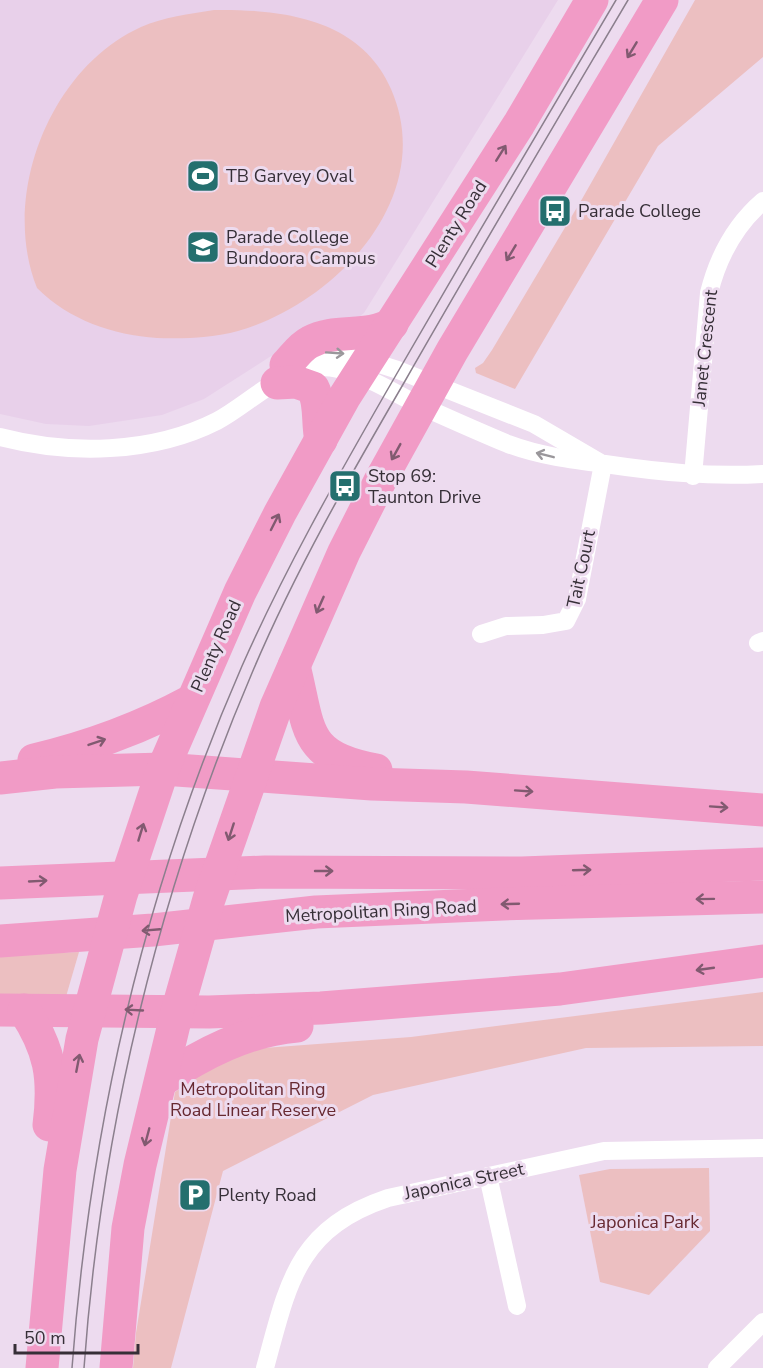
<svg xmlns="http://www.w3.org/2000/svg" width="763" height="1368" viewBox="0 0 763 1368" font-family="'Nunito Sans',sans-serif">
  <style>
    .built { fill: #e8d0ea }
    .green { fill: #ecbfc1 }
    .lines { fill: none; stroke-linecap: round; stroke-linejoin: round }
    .street { stroke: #fff; stroke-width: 18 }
    .highway { stroke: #f19bc6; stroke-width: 33 }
    .tram { stroke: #8b7f8d; stroke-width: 1.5 }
    .oneway { stroke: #815a70 }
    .oneway2 { stroke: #9a979b }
    .labels { text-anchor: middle; stroke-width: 6; stroke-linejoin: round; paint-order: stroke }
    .poi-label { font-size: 18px; fill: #362f37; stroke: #eddbef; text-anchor: start }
    .street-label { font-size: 18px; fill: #362f37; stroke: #eddbef }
    .park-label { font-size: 18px; fill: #672931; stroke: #eddbef }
  </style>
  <rect width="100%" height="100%" fill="#eddbef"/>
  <polygon class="built" points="0,0 558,0 364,313 354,321 307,333 204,399 162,415 89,426 46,424 0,414"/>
  <g class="green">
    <polygon points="695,0 763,0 763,57 658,146 515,389 476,373 475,368 483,363 492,350 582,199"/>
    <path d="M 214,10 C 283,9 361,19 391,89 C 438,196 336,303 238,331 C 212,338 183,339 157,338 C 113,335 69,320 37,288 C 0,196 50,68 141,27 C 164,17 189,14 214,10 Z"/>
    <polygon points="79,952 65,1000 0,1000 0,955"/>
    <polygon points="763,992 763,1046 586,1048 373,1095 223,1171 171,1368 133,1368 136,1333 175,1092 237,1050 411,1037"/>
    <polygon points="709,1168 710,1231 649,1295 600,1282 579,1175 610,1169"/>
  </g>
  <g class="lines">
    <g class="street">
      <polyline points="311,355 328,351 341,352 398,370 534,424 599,462"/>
      <path d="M 0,437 C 69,455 152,454 217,421 C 249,404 282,368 320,367 C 354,366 391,392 421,406 C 450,419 479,432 508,444 C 540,456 572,460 605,464 C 659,472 709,477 763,474"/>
      <path d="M 693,476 L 709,293 C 718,257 734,226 763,201"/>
      <polyline points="481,634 506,626 543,625 566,621 577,599 603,464"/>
      <polyline points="758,643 763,641"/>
      <polyline points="488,1176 517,1306"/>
      <path d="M 265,1368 C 288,1284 296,1229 388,1198 L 604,1151 L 763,1148"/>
      <polyline points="717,1368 763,1322"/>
    </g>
    <g class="highway">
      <path d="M 286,365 C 293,358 300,347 310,342 C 335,328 367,339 392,324"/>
      <path d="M 277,383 L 296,382 L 313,388 C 321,404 317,423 321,440"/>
      <path d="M 294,666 C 310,729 302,757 376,770"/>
      <path d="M 34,760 C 89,747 141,728 191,701"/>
      <polyline points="0,778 55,772 163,769 372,784 466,787 763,810"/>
      <polyline points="0,883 265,872 522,873 763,864"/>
      <polyline points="0,941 153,930 316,912 503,904 763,897"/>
      <polyline points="0,1010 209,1012 321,1008 560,989 763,961"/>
      <path d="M 24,1010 C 50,1049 55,1078 49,1125"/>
      <path d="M 161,1081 C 202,1054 247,1030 297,1026"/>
      <polyline points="42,1368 60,1170 82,1039 121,895 163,769 240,592 280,513 345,396 519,124 592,0"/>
      <polyline points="116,1368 128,1228 140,1165 177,1012 209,899 276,707 344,552 380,481 452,351 662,0"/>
    </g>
    <g class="tram">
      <path d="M 72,1368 C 90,1127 145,888 242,666 C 284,571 334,483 385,394 C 461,262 538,131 616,0"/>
      <path d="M 84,1368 C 101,1130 158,893 252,673 C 295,571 350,476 405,381 C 478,253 553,127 628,0"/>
    </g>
  </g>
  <defs><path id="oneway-shaft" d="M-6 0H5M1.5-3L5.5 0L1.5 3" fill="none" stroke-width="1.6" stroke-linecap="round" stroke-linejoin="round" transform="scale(1.5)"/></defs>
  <g class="oneway">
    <use href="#oneway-shaft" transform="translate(632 50) rotate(121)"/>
    <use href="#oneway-shaft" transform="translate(501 153) rotate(-58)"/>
    <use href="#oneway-shaft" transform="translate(511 253) rotate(121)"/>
    <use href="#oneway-shaft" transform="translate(396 452) rotate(119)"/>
    <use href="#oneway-shaft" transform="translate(275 522) rotate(-63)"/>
    <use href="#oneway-shaft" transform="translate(320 605) rotate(114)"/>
    <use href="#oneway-shaft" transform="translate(97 742) rotate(-19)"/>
    <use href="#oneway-shaft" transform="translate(524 791) rotate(4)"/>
    <use href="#oneway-shaft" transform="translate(719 807) rotate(4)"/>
    <use href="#oneway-shaft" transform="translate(141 832) rotate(-73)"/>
    <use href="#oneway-shaft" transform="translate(231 832) rotate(108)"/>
    <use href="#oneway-shaft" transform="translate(582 870) rotate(-2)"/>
    <use href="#oneway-shaft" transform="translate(324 871)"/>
    <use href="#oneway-shaft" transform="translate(38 881) rotate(-3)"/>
    <use href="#oneway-shaft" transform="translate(705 899) rotate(179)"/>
    <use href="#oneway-shaft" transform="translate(510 904) rotate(178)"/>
    <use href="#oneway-shaft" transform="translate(151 930) rotate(175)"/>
    <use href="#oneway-shaft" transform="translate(705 969) rotate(172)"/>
    <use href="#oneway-shaft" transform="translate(134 1010) rotate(-177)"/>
    <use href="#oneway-shaft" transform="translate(78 1063) rotate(-79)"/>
    <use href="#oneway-shaft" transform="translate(147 1137) rotate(105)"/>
  </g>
  <g class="oneway2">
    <use href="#oneway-shaft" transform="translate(335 353) rotate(4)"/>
    <use href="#oneway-shaft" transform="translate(545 455) rotate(-166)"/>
  </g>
  <defs>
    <g id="stadium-square" transform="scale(1.725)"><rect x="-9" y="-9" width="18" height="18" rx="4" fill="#246f6e" stroke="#eddbef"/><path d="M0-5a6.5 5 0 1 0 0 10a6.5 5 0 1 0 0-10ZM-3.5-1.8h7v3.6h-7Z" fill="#fff"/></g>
    <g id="bus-square" transform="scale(1.725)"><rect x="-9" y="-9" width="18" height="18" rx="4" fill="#246f6e" stroke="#eddbef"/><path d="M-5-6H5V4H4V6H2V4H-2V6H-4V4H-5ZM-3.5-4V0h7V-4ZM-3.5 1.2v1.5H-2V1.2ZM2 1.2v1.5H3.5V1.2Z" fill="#fff"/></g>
    <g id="school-square" transform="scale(1.725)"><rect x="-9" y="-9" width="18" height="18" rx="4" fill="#246f6e" stroke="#eddbef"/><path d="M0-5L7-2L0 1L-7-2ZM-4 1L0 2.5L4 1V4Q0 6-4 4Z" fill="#fff"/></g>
    <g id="parking-square" transform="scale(1.725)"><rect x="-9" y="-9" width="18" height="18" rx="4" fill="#246f6e" stroke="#eddbef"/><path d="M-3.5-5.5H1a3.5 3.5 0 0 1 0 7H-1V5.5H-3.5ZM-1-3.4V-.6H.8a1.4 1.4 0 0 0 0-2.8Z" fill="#fff"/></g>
  </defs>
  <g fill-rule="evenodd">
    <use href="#stadium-square" x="203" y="176"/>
    <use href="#bus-square" x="555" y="211"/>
    <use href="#school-square" x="203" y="247"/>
    <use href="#bus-square" x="345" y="486"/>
    <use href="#parking-square" x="195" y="1195"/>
  </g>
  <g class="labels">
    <g class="poi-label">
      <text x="226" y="182">TB Garvey Oval</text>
      <text x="578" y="217">Parade College</text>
      <text x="226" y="243">Parade College<tspan x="226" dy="21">Bundoora Campus</tspan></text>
      <text x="368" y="482">Stop 69:<tspan x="368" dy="21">Taunton Drive</tspan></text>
      <text x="218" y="1201">Plenty Road</text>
    </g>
    <g class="street-label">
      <text transform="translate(456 224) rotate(-58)" y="6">Plenty Road</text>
      <text transform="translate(705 348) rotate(-84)" y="6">Janet Crescent</text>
      <text transform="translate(581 569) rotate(-78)" y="6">Tait Court</text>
      <text transform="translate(216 646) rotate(-66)" y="6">Plenty Road</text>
      <text transform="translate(381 911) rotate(-3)" y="6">Metropolitan Ring Road</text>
      <text transform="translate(464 1181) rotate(-12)" y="6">Japonica Street</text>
    </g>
    <g class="park-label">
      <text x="253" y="1095">Metropolitan Ring<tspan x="253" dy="21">Road Linear Reserve</tspan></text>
      <text x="645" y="1228">Japonica Park</text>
    </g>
  </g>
  <path d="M15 1344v9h123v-9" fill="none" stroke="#362f37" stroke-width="3"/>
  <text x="24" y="1344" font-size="18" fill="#362f37" stroke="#eddbef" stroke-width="4.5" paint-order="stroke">50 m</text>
</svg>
